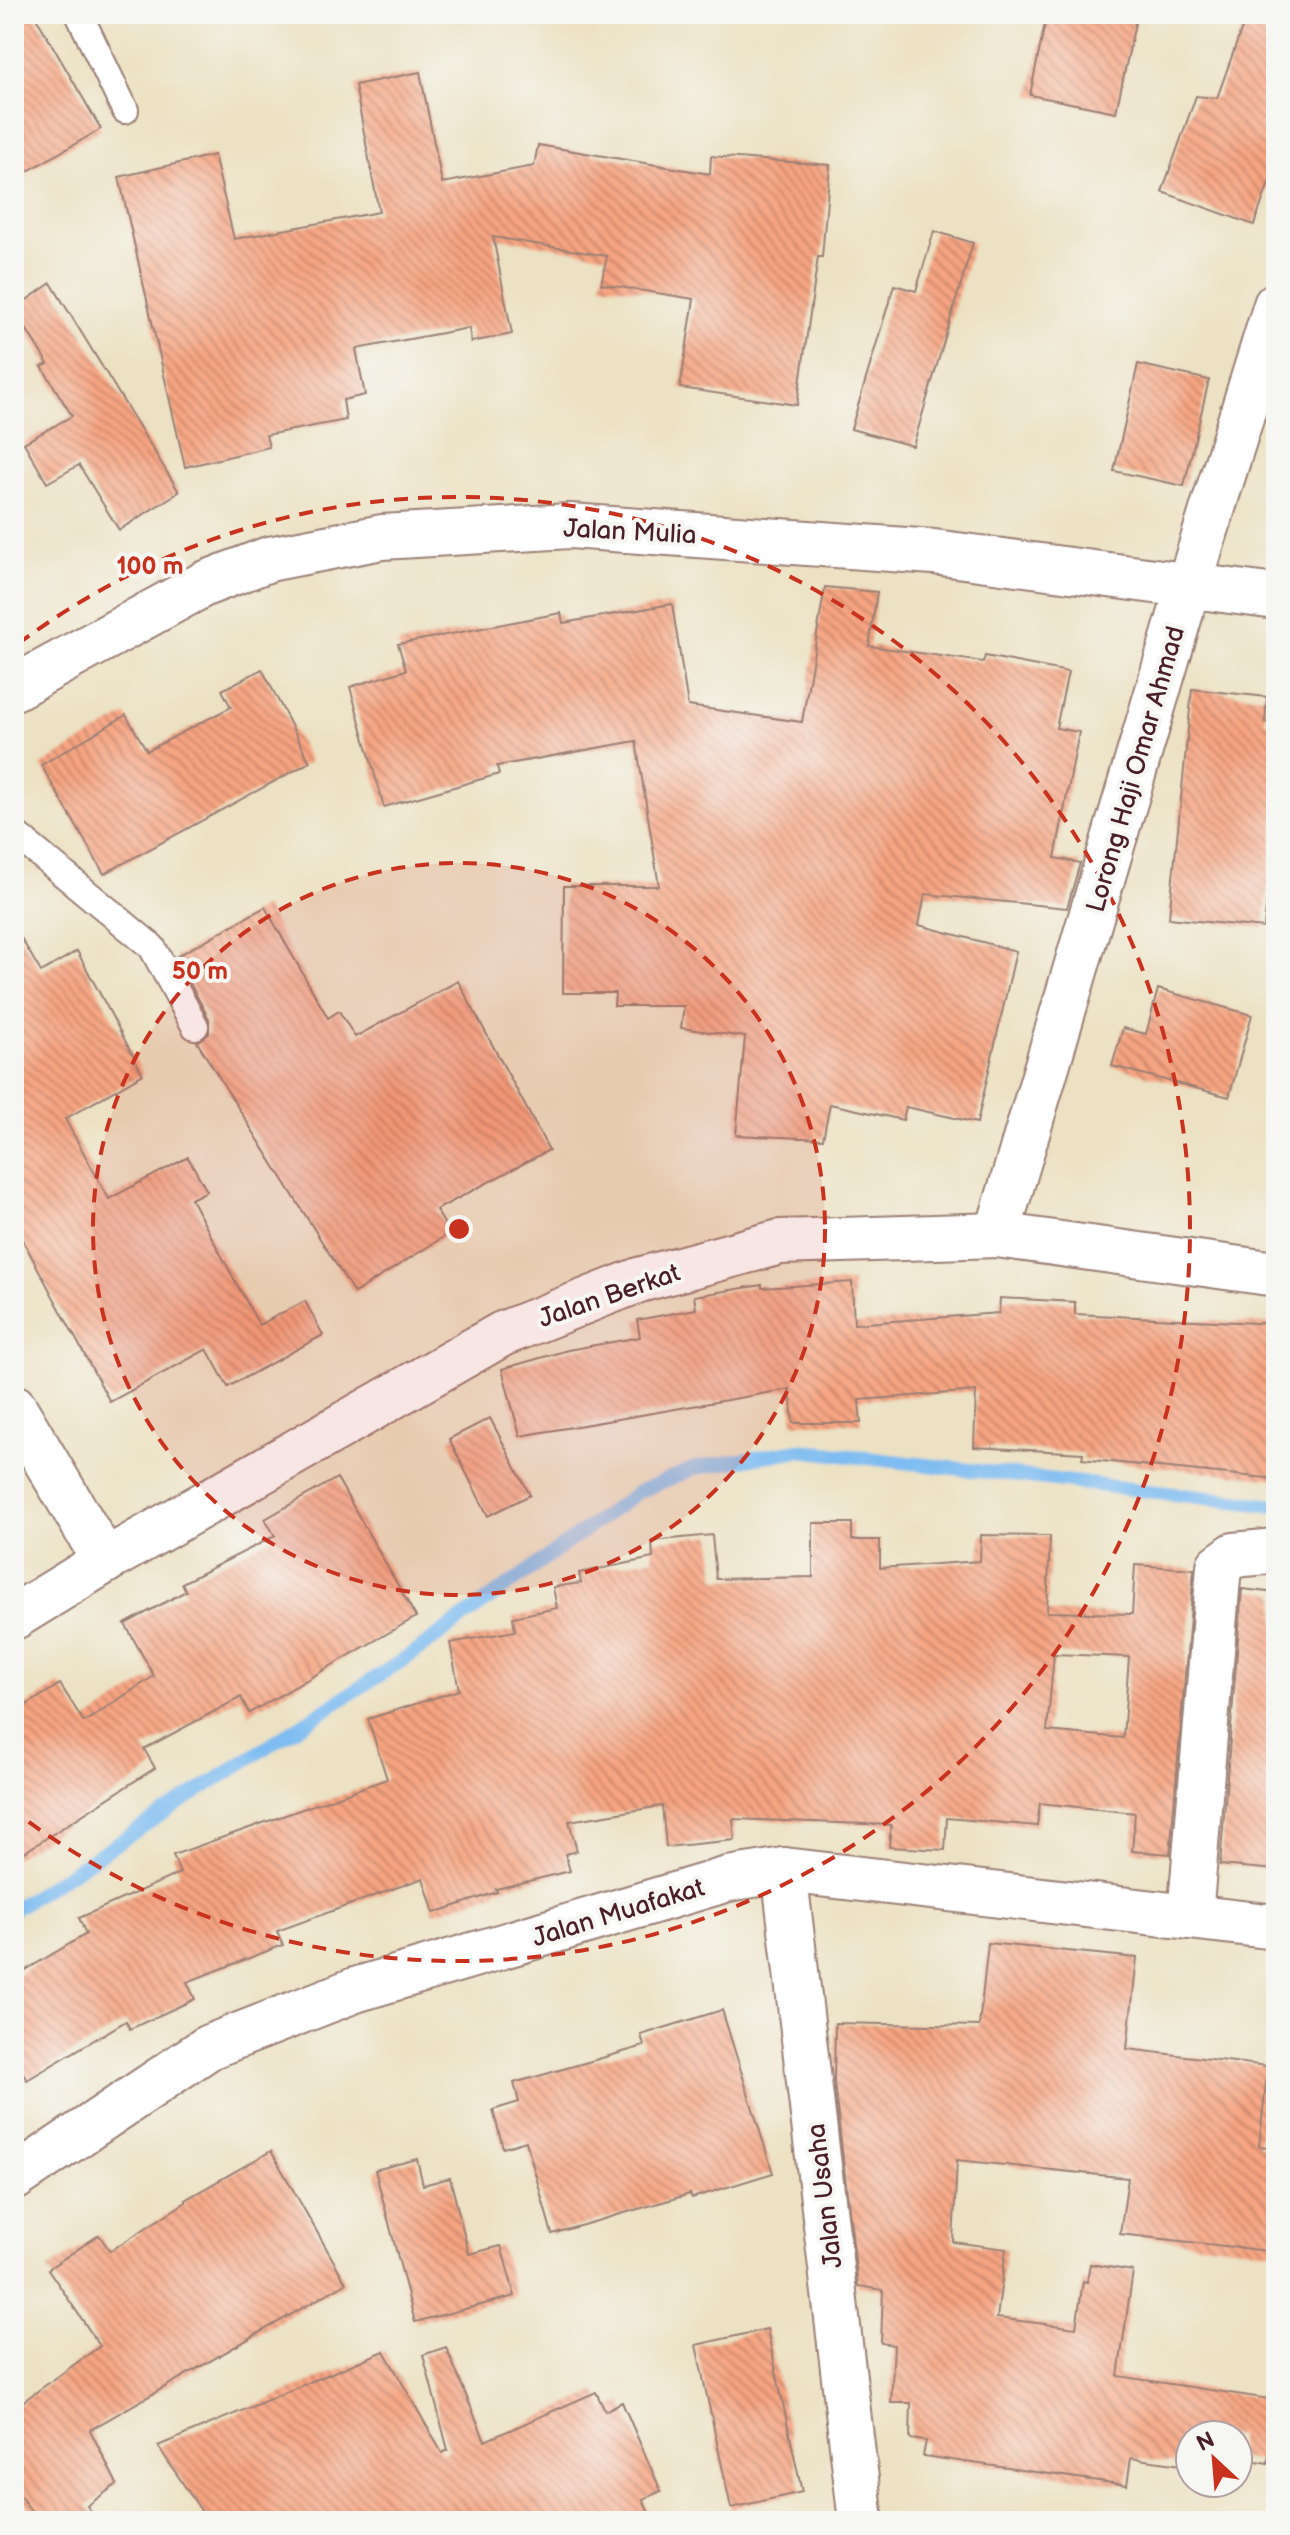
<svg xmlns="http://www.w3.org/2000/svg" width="1290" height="2535" viewBox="0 0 1290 2535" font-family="'Balsamiq Sans',sans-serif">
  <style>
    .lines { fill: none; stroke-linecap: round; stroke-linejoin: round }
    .stream { stroke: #7ebcf1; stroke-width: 14 }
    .building { fill: url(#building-back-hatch); fill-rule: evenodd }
    .service-casing { stroke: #9b8076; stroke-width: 30 }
    .minor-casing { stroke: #9b8076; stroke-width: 48 }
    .service { stroke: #fff; stroke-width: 26 }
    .minor { stroke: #fff; stroke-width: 44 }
    .ring { fill: none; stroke: #c8321e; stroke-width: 4; stroke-dasharray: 14 10 }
    .labels { text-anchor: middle; stroke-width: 8; stroke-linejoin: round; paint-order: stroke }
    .street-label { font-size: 26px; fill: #4a1f2b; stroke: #f6f6f2 }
    .centre { fill: #c8321e; stroke: #f6f6f2; stroke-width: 4 }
    .ring-label { font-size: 24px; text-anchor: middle; font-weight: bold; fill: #c8321e; stroke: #f6f6f2; stroke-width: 8; stroke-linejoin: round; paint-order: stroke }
  </style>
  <defs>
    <pattern id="building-back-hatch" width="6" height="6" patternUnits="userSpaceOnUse" patternTransform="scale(2)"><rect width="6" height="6" fill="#f6a481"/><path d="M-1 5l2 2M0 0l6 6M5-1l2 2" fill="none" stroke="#c9856a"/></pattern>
  </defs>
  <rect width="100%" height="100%" fill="#f6f6f2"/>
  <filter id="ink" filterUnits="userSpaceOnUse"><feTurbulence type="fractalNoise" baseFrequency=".0125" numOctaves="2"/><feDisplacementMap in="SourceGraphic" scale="16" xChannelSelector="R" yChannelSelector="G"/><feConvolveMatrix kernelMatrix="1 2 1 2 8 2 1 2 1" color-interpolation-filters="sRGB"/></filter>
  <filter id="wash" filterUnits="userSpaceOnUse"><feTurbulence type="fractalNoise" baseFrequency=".006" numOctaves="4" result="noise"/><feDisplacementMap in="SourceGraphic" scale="32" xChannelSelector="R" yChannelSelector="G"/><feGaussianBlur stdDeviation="1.8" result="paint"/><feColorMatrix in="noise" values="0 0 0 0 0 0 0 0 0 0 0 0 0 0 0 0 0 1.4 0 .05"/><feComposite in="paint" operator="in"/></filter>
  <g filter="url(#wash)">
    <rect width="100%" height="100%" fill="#ece1c2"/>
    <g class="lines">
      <polyline class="stream" points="14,1909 414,1653 638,1492 695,1468 799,1450 1276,1506"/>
    </g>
    <g id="blocks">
      <g class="building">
        <polygon points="14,14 34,14 101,129 14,179"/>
        <polygon points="1047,14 1137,14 1116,112 1030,95"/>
        <polygon points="1247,14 1276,14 1276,163 1254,225 1162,192 1196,96 1217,98"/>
        <polygon points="420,72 442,183 534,166 538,145 710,174 711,156 830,165 822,257 818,257 797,405 680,388 694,299 601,284 607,256 493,237 512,334 471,342 469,328 356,349 365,395 343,400 346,420 266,435 269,447 185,467 119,177 214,155 234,239 379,212 355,85"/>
        <polygon points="934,231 973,243 913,446 851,429 894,285 916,291"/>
        <polygon points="51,283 179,492 119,530 79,465 47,483 24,443 72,416 42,367 48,364 14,309"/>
        <polygon points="1138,364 1209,380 1184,486 1114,471"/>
        <polygon points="825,587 877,592 869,646 983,662 985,656 1068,672 1056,728 1079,732 1055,858 1080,863 1067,908 925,894 919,925 1016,951 977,1123 906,1107 903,1120 830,1104 823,1139 736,1135 745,1037 681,1028 684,1006 614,1006 615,993 563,993 564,886 659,886 636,741 497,766 499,774 384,807 350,687 406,670 398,644 561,613 563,623 672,604 688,706 802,722"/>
        <polygon points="262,669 310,762 104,874 41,765 126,715 147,751 231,707 222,690"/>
        <polygon points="1192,689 1267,697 1265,722 1276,724 1276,813 1264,928 1169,918"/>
        <polygon points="265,907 328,1018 339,1011 355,1037 458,981 549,1150 436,1210 450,1233 354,1293 197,1042 209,1034 209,1019 176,957"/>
        <polygon points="14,926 41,972 77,951 143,1074 65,1119 109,1199 188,1157 207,1191 191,1199 259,1325 305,1301 323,1335 228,1387 207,1349 110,1402 14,1224"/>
        <polygon points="1158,989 1252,1015 1229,1097 1112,1066 1123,1028 1146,1034"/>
        <polygon points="852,1282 854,1324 999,1313 1000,1298 1075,1302 1075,1314 1276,1324 1276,1479 1082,1459 1083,1453 974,1447 976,1391 859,1400 861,1423 793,1423 790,1389 520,1436 502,1369 568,1350 640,1337 637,1320 696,1309 694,1296 762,1285 762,1288"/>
        <polygon points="490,1418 530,1495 488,1516 449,1439"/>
        <polygon points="337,1478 416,1617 249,1713 241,1697 144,1749 155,1768 14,1859 14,1713 60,1684 84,1722 154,1676 125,1624 186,1591 182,1583 275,1536 265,1519"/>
        <path d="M 813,1523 L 852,1523 L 852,1540 L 880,1540 L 880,1568 L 980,1561 L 981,1535 L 1050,1536 L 1047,1612 L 1132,1614 L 1135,1565 L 1194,1569 L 1170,1854 L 1132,1851 L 1135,1813 L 1040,1803 L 1037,1826 L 947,1818 L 945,1850 L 889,1847 L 891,1825 L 733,1819 L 735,1840 L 666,1847 L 662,1806 L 569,1821 L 577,1851 L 565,1854 L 570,1871 L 496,1889 L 497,1892 L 434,1913 L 423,1878 L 277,1931 L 283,1945 L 187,1982 L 195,1999 L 130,2029 L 126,2021 L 27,2080 L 14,2058 L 14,1977 L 86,1934 L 79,1918 L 180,1873 L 173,1855 L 387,1779 L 368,1719 L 459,1690 L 450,1643 L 515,1631 L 513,1617 L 557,1608 L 553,1587 L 581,1583 L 579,1573 L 653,1558 L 652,1541 L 712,1535 L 716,1579 L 813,1577 ZM 1054,1654 L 1129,1657 L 1123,1738 L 1047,1731 Z"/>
        <polygon points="1242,1589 1276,1593 1276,1870 1220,1865"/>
        <polygon points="988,1943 1137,1958 1127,2049 1268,2066 1259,2146 1276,2148 1276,2252 1120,2234 1128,2178 957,2160 953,2242 1006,2249 997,2318 1076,2328 1083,2281 1087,2282 1090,2264 1133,2271 1118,2376 1276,2400 1268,2463 1238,2458 1238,2435 1190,2435 1190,2466 1131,2458 1127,2485 923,2456 926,2441 910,2439 911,2403 891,2403 894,2345 881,2343 883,2290 858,2286 834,2082 835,2023 979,2026"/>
        <polygon points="722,2010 773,2173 692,2198 690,2194 552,2234 526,2141 503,2148 493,2110 519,2102 514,2083 644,2046 641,2035"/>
        <polygon points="271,2151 346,2283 90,2430 117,2484 87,2506 98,2521 38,2521 14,2487 14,2408 100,2346 48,2269 99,2235 110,2251 186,2202 185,2200"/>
        <polygon points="417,2159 423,2185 450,2178 469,2254 501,2246 515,2296 415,2322 375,2170"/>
        <polygon points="767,2329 802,2492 731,2508 696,2345"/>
        <polygon points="446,2347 485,2441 596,2392 605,2411 622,2402 661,2491 643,2499 652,2521 208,2521 158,2446 384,2351 442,2453 448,2450 423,2355"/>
      </g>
    </g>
  </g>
  <g filter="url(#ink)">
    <use href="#blocks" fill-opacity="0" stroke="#9b8076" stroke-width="2"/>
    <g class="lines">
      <g class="service-casing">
        <g id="service">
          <polyline points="79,14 125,110"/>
          <polyline points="14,833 152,947 195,1026"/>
        </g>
      </g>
      <g class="minor-casing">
        <g id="minor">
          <polyline points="14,688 204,584 269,559 382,537 570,526 934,552 1276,597"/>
          <polyline points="997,1235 1189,585 1276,305"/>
          <polyline points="14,1407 105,1561"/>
          <polyline points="14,1617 105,1561 502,1334 639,1280 780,1242 997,1235 1276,1274"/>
          <polyline points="784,1870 861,2521"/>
          <polyline points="1190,1917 1219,1566 1234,1555 1276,1551"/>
          <polyline points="14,2178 209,2047 355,1990 728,1879 784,1870 1276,1927"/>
        </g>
      </g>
      <use href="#service" class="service"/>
      <use href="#minor" class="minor"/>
    </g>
  </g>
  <circle cx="459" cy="1229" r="366" fill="#c8321e" fill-opacity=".12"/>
  <g class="ring">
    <circle cx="459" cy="1229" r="366"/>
    <path d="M18 644A732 732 0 1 1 18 1814"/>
  </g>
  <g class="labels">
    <g class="street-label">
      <text transform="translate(630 531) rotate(3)" y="9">Jalan Mulia</text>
      <text transform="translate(1135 769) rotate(-74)" y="9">Lorong Haji Omar Ahmad</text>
      <text transform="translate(609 1295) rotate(-19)" y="9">Jalan Berkat</text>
      <text transform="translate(618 1912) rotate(-17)" y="9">Jalan Muafakat</text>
      <text transform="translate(824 2196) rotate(-97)" y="9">Jalan Usaha</text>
    </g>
  </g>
  <circle cx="459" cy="1229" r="12" class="centre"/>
  <g class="ring-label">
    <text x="150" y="574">100 m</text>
    <text x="200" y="979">50 m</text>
  </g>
  <rect width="1290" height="2535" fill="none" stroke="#f6f6f2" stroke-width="48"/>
  <g transform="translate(1214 2459) rotate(334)"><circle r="38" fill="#f6f6f2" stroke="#b1a0a2" stroke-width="2"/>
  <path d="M0-6L14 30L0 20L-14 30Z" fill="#c8321e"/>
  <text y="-12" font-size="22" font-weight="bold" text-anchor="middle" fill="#4a1f2b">N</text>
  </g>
</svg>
